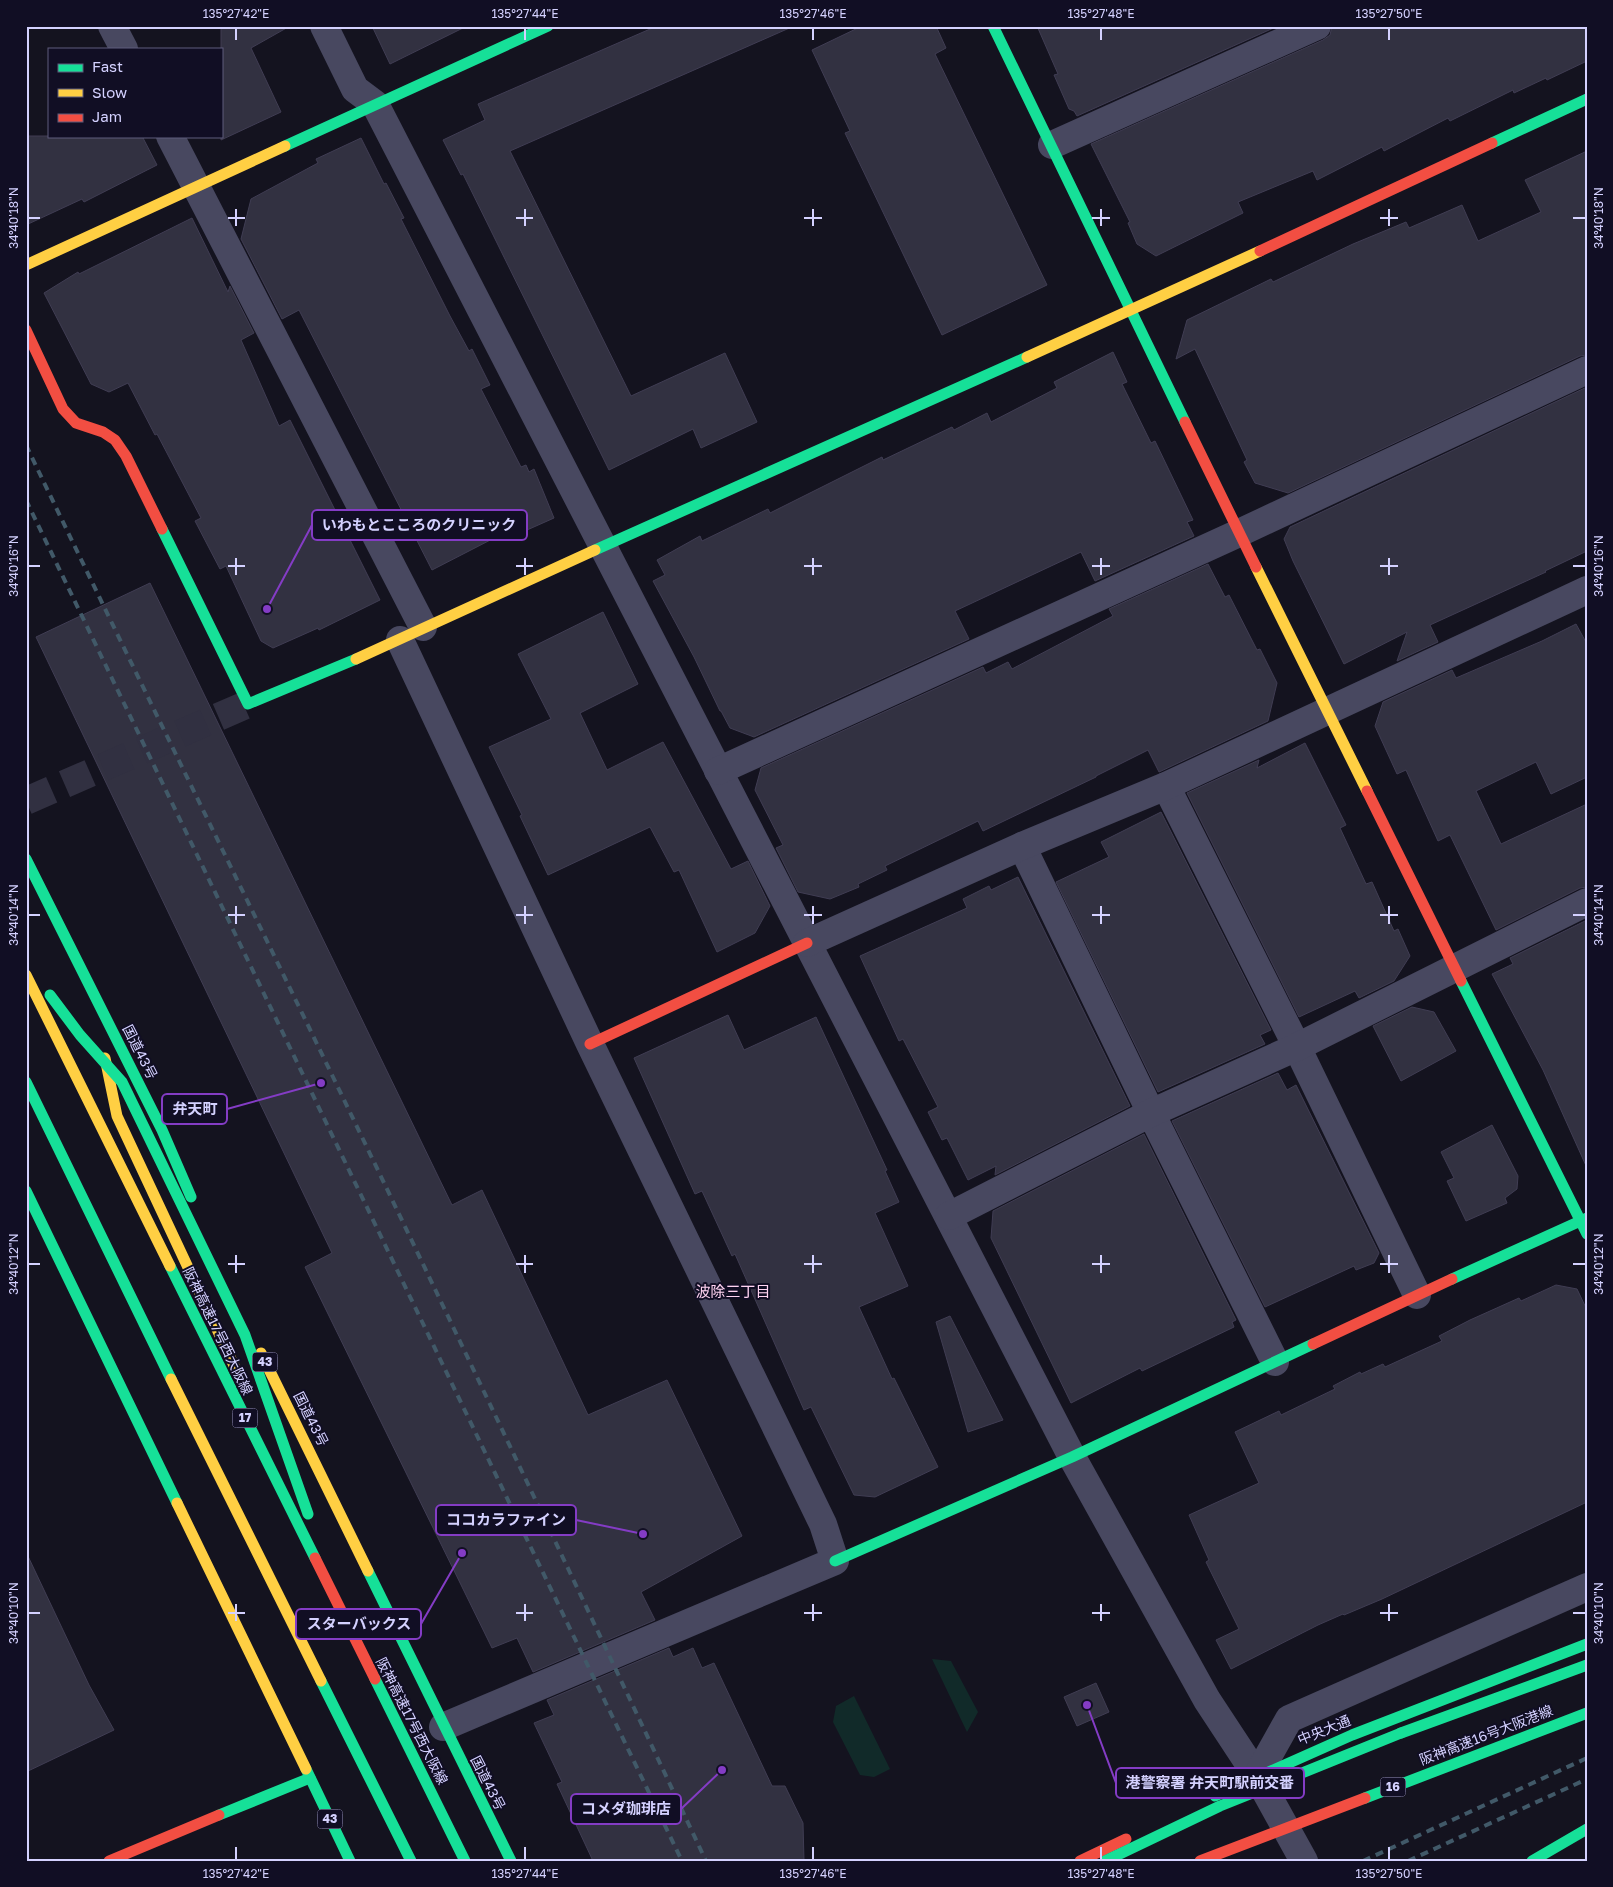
<svg xmlns="http://www.w3.org/2000/svg" width="1613" height="1887" viewBox="0 0 1613 1887" font-family="'Golos Text','Noto Sans JP',sans-serif">
  <style>
    .green { fill: #112a29 }
    .building { fill: #323141; stroke: #403d53 }
    .lines { fill: none; stroke-linecap: round; stroke-linejoin: round }
    .street-tunnel { stroke: #313041; stroke-width: 28; stroke-dasharray: 28 14; stroke-linecap: butt }
    .street { stroke: #484860; stroke-width: 28 }
    .fast { stroke: #16e098; stroke-width: 11 }
    .slow { stroke: #ffcf43; stroke-width: 11 }
    .jam { stroke: #f24e42; stroke-width: 11 }
    .rail { stroke: #415968; stroke-width: 4; stroke-dasharray: 8 6; stroke-linecap: butt }
    .fast-bridge { stroke: #16e098; stroke-width: 11 }
    .slow-bridge { stroke: #ffcf43; stroke-width: 11 }
    .jam-bridge { stroke: #f24e42; stroke-width: 11 }
    .ticks { fill: none; stroke: #d4d1ff; stroke-width: 2 }
    .labels { text-anchor: middle; stroke-width: 4; stroke-linejoin: round; paint-order: stroke }
    .shield { fill: #110e24; stroke: #9a96bd; stroke-width: 1 }
    .shield-label { font-size: 12px; font-weight: bold; fill: #d4d1ff }
    .street-label { font-size: 14px; fill: #d4d1ff; stroke: #110e24 }
    .neighbourhood-label { font-size: 15px; fill: #ffd3f1; stroke: #110e24 }
    .leader { fill: none; stroke: #843cc5; stroke-width: 2 }
    .callout-dot { fill: #843cc5; stroke: #110e24; stroke-width: 2 }
    .callout { fill: #110e24; stroke: #843cc5; stroke-width: 2 }
    .callout-label { font-size: 15px; text-anchor: middle; font-weight: bold; fill: #d4d1ff }
    .neatline { fill: none; stroke: #d4d1ff; stroke-width: 2 }
    .ticks-label { font-size: 12px; text-anchor: middle; fill: #d4d1ff }
  </style>
  <rect width="100%" height="100%" fill="#14131f"/>
  <g class="green">
    <polygon points="932,1659 951,1661 978,1712 967,1732"/>
    <polygon points="854,1696 890,1769 874,1777 860,1775 833,1722 836,1706"/>
  </g>
  <g class="building">
    <polygon points="221,26 290,26 251,48 281,112 221,140"/>
    <polygon points="372,26 467,26 390,64"/>
    <polygon points="657,26 794,26 510,151 631,396 725,353 757,422 701,448 693,429 609,470 463,174 461,175 443,140 485,120 478,104"/>
    <polygon points="862,26 936,26 946,48 935,54 1047,285 942,335 845,133 850,131 812,50"/>
    <polygon points="1037,26 1278,26 1077,116 1074,111 1069,109 1054,75 1058,74"/>
    <polygon points="1332,26 1587,26 1587,61 1547,80 1546,78 1514,93 1513,90 1450,121 1448,118 1384,151 1382,147 1317,180 1313,171 1238,202 1243,213 1156,256 1137,244 1128,223 1130,222 1091,144 1323,40 1330,35"/>
    <polygon points="26,136 142,136 157,165 84,202 82,199 26,225"/>
    <polygon points="361,138 384,184 386,183 404,218 401,219 450,316 469,351 472,349 490,385 481,389 521,467 526,465 529,472 534,469 554,518 509,538 502,534 432,570 299,310 282,319 241,239 251,199 318,163 316,159"/>
    <polygon points="1587,151 1587,355 1580,356 1288,493 1255,483 1244,462 1247,460 1195,349 1176,359 1187,320 1271,279 1273,282 1353,244 1406,222 1409,228 1462,205 1478,241 1541,212 1525,180"/>
    <polygon points="192,218 228,292 230,286 254,333 241,340 279,426 290,420 380,600 319,630 318,628 273,648 261,641 226,566 220,569 195,521 201,518 157,434 155,435 128,383 109,392 91,384 44,293 78,272 79,274"/>
    <polygon points="1113,352 1127,382 1122,384 1151,443 1155,441 1193,520 1187,522 1194,536 1095,581 1081,552 955,611 969,639 754,737 730,728 721,711 720,711 694,657 653,581 665,575 657,560 700,536 702,541 768,509 770,513 882,457 883,460 952,427 954,430 987,413 991,422 1057,388 1054,382"/>
    <polygon points="1587,387 1587,551 1545,571 1546,572 1430,625 1438,642 1397,661 1407,632 1344,664 1293,561 1284,539 1290,527"/>
    <polygon points="1208,564 1225,597 1229,595 1257,650 1260,649 1277,683 1268,721 1159,772 1148,750 1096,776 1096,777 983,831 978,821 885,866 887,870 858,884 859,887 830,899 798,892 776,848 783,845 755,790 761,768 983,667 986,673 1008,662 1012,669 1113,616 1109,609"/>
    <polygon points="150,583 452,1205 482,1190 588,1415 667,1380 742,1536 641,1592 655,1620 533,1672 517,1638 492,1648 305,1267 332,1253 36,637"/>
    <polygon points="603,612 638,684 580,713 607,770 663,742 731,869 748,861 770,906 755,933 717,952 679,870 674,872 650,827 548,875 520,816 522,815 489,747 551,719 518,654"/>
    <polygon points="1576,624 1587,644 1587,777 1551,794 1536,762 1476,791 1501,844 1587,804 1587,887 1580,888 1496,930 1450,835 1438,841 1406,770 1397,774 1375,726 1383,702 1452,670 1456,678 1542,641"/>
    <polygon points="1305,743 1346,825 1340,828 1366,884 1372,882 1394,931 1398,929 1410,956 1394,981 1359,998 1355,991 1299,1017 1187,793 1259,760 1257,768"/>
    <polygon points="1161,812 1271,1030 1260,1035 1265,1044 1158,1092 1056,882 1109,857 1101,842"/>
    <polygon points="1018,877 1130,1106 995,1175 996,1166 968,1180 947,1138 942,1140 928,1112 938,1107 903,1039 899,1041 860,956 967,908 963,899 989,886 991,890"/>
    <polygon points="1587,920 1587,1168 1543,1070 1492,974 1513,964 1510,958"/>
    <polygon points="1412,1007 1434,1012 1456,1051 1401,1081 1373,1026"/>
    <polygon points="728,1015 744,1050 816,1017 887,1170 885,1171 899,1202 875,1213 908,1286 859,1307 892,1379 894,1378 938,1467 875,1497 854,1495 811,1407 804,1410 735,1254 732,1256 702,1191 695,1194 634,1058"/>
    <polygon points="1278,1073 1287,1090 1296,1085 1379,1253 1374,1263 1356,1270 1354,1266 1265,1307 1172,1121"/>
    <polygon points="1492,1125 1518,1176 1517,1189 1505,1198 1507,1203 1466,1221 1447,1181 1454,1178 1441,1152"/>
    <polygon points="1144,1134 1236,1320 1232,1322 1234,1327 1142,1371 1140,1368 1071,1403 991,1238 993,1211"/>
    <polygon points="1556,1285 1577,1289 1587,1310 1587,1502 1382,1599 1344,1615 1343,1614 1318,1625 1231,1669 1216,1640 1239,1629 1206,1562 1209,1560 1189,1515 1259,1483 1235,1432 1279,1411 1281,1415 1335,1389 1333,1386 1360,1372 1361,1374 1383,1364 1385,1367 1442,1341 1439,1336 1470,1320 1519,1298 1521,1301"/>
    <polygon points="950,1316 1003,1420 968,1432 936,1322"/>
    <polygon points="26,1552 89,1685 114,1730 26,1772"/>
    <polygon points="669,1648 673,1657 693,1648 702,1668 714,1663 772,1786 785,1786 803,1823 804,1861 593,1861 557,1784 562,1782 534,1723 554,1715 547,1700"/>
    <polygon points="1096,1683 1109,1712 1077,1726 1064,1697"/>
  </g>
  <g class="lines">
    <polyline class="street-tunnel" points="26,801 248,704"/>
    <g class="street">
      <polyline points="112,26 124,49"/>
      <polyline points="324,26 355,89 375,104 1072,1457 1207,1700 1257,1776 1304,1861"/>
      <polyline points="170,136 423,627"/>
      <polyline points="1052,145 1317,26"/>
      <polyline points="400,640 590,1044 823,1524 835,1561 443,1727"/>
      <polyline points="718,771 1239,533 1587,370"/>
      <polyline points="1166,786 1297,1047 1417,1295"/>
      <polyline points="1022,846 1151,1113 1275,1362"/>
      <polyline points="807,943 1022,846 1166,786 1587,590"/>
      <polyline points="949,1216 1151,1113 1297,1047 1587,902"/>
      <polyline points="1257,1776 1289,1719 1587,1587"/>
    </g>
    <g class="fast">
      <polyline points="993,26 1185,422"/>
      <polyline points="1492,143 1587,99"/>
      <polyline points="285,146 548,26"/>
      <polyline points="162,529 248,704 356,659"/>
      <polyline points="595,550 1027,357"/>
      <polyline points="26,859 162,1130 191,1197"/>
      <polyline points="1461,981 1587,1234"/>
      <polyline points="26,1082 171,1379"/>
      <polyline points="26,1191 177,1503"/>
      <polyline points="1452,1279 1587,1218"/>
      <polyline points="835,1561 1072,1457 1313,1344"/>
      <polyline points="368,1571 511,1861"/>
      <polyline points="321,1681 411,1861"/>
      <polyline points="1401,1733 1587,1665"/>
      <polyline points="306,1769 350,1861"/>
      <polyline points="1215,1796 1352,1735 1587,1644"/>
      <polyline points="219,1815 310,1778"/>
      <polyline points="1532,1861 1587,1829"/>
    </g>
    <g class="slow">
      <polyline points="26,265 285,146"/>
      <polyline points="1027,357 1260,251"/>
      <polyline points="1256,567 1367,791"/>
      <polyline points="356,659 595,550"/>
      <polyline points="105,1058 117,1116 237,1372"/>
      <polyline points="261,1353 368,1571"/>
      <polyline points="171,1379 321,1681"/>
      <polyline points="177,1503 306,1769"/>
    </g>
    <g class="jam">
      <polyline points="1260,251 1492,143"/>
      <polyline points="26,330 63,409 76,423 103,432 115,440 126,456 162,529"/>
      <polyline points="1185,422 1256,567"/>
      <polyline points="1367,791 1461,981"/>
      <polyline points="590,1044 807,943"/>
      <polyline points="1313,1344 1452,1279"/>
      <polyline points="109,1861 219,1815"/>
      <polyline points="1080,1861 1126,1839"/>
    </g>
    <g class="rail">
      <path d="M 26,445 C 127,656 231,866 333,1077 C 459,1338 583,1599 706,1861"/>
      <polyline points="26,500 682,1861"/>
      <polyline points="1363,1861 1587,1758"/>
      <polyline points="1408,1861 1587,1779"/>
    </g>
    <g class="fast-bridge">
      <polyline points="50,995 80,1035 122,1082 245,1335 308,1514"/>
      <polyline points="170,1266 315,1558"/>
      <polyline points="375,1679 465,1861"/>
      <polyline points="1365,1798 1587,1713"/>
      <polyline points="1105,1861 1220,1806 1401,1733"/>
    </g>
    <polyline class="slow-bridge" points="26,975 170,1266"/>
    <g class="jam-bridge">
      <polyline points="315,1558 375,1679"/>
      <polyline points="1200,1861 1365,1798"/>
    </g>
  </g>
  <path class="ticks" d="M 236,28 L 236,40M 525,28 L 525,40M 813,28 L 813,40M 1101,28 L 1101,40M 1389,28 L 1389,40M 236,209 L 236,226M 525,209 L 525,226M 813,209 L 813,226M 1101,209 L 1101,226M 1389,209 L 1389,226M 28,218 L 40,218M 228,218 L 245,218M 516,218 L 533,218M 804,218 L 822,218M 1092,218 L 1110,218M 1380,218 L 1398,218M 1573,218 L 1586,218M 236,558 L 236,575M 525,558 L 525,575M 813,558 L 813,575M 1101,558 L 1101,575M 1389,558 L 1389,575M 28,566 L 40,566M 228,566 L 245,566M 516,566 L 533,566M 804,566 L 822,566M 1092,566 L 1110,566M 1380,566 L 1398,566M 1573,566 L 1586,566M 236,906 L 236,924M 525,906 L 525,924M 813,906 L 813,924M 1101,906 L 1101,924M 1389,906 L 1389,924M 28,915 L 40,915M 228,915 L 245,915M 516,915 L 533,915M 804,915 L 822,915M 1092,915 L 1110,915M 1380,915 L 1398,915M 1573,915 L 1586,915M 236,1255 L 236,1273M 525,1255 L 525,1273M 813,1255 L 813,1273M 1101,1255 L 1101,1273M 1389,1255 L 1389,1273M 28,1264 L 40,1264M 228,1264 L 245,1264M 516,1264 L 533,1264M 804,1264 L 822,1264M 1092,1264 L 1110,1264M 1380,1264 L 1398,1264M 1573,1264 L 1586,1264M 236,1604 L 236,1621M 525,1604 L 525,1621M 813,1604 L 813,1621M 1101,1604 L 1101,1621M 1389,1604 L 1389,1621M 28,1613 L 40,1613M 228,1613 L 245,1613M 516,1613 L 533,1613M 804,1613 L 822,1613M 1092,1613 L 1110,1613M 1380,1613 L 1398,1613M 1573,1613 L 1586,1613M 236,1847 L 236,1860M 525,1847 L 525,1860M 813,1847 L 813,1860M 1101,1847 L 1101,1860M 1389,1847 L 1389,1860"/>
  <g class="labels">
    <g class="shield">
      <rect x="252.5" y="1352.5" width="25" height="19" rx="4"/>
      <rect x="232.5" y="1408.5" width="25" height="19" rx="4"/>
      <rect x="1380.5" y="1777.5" width="25" height="19" rx="4"/>
      <rect x="317.5" y="1809.5" width="25" height="19" rx="4"/>
    </g>
    <g class="shield-label">
      <text x="265" y="1366">43</text>
      <text x="245" y="1422">17</text>
      <text x="1393" y="1791">16</text>
      <text x="330" y="1823">43</text>
    </g>
    <g class="street-label">
      <text transform="translate(140 1052) rotate(63)" y="5">国道43号</text>
      <text transform="translate(218 1331) rotate(64)" y="5">阪神高速17号西大阪線</text>
      <text transform="translate(311 1419) rotate(63)" y="5">国道43号</text>
      <text transform="translate(412 1721) rotate(63)" y="5">阪神高速17号西大阪線</text>
      <text transform="translate(1324 1730) rotate(-22)" y="5">中央大通</text>
      <text transform="translate(1486 1735) rotate(-21)" y="5">阪神高速16号大阪港線</text>
      <text transform="translate(488 1783) rotate(63)" y="5">国道43号</text>
    </g>
    <g class="neighbourhood-label">
      <text x="733" y="1297">波除三丁目</text>
    </g>
  </g>
  <path class="leader" d="M267 609L312 525M321 1083L227 1109M643 1534L576 1520M462 1553L421 1624M1087 1705L1116 1783M722 1770L681 1809"/>
  <g class="callout-dot">
    <circle cx="267" cy="609" r="5"/>
    <circle cx="321" cy="1083" r="5"/>
    <circle cx="643" cy="1534" r="5"/>
    <circle cx="462" cy="1553" r="5"/>
    <circle cx="1087" cy="1705" r="5"/>
    <circle cx="722" cy="1770" r="5"/>
  </g>
  <g class="callout">
    <rect x="312" y="510" width="215" height="30" rx="5"/>
    <rect x="162" y="1094" width="65" height="30" rx="5"/>
    <rect x="436" y="1505" width="140" height="30" rx="5"/>
    <rect x="296" y="1609" width="125" height="30" rx="5"/>
    <rect x="1116" y="1768" width="188" height="30" rx="5"/>
    <rect x="571" y="1794" width="110" height="30" rx="5"/>
  </g>
  <g class="callout-label">
    <text x="419" y="530">いわもとこころのクリニック</text>
    <text x="195" y="1114">弁天町</text>
    <text x="506" y="1525">ココカラファイン</text>
    <text x="359" y="1629">スターバックス</text>
    <text x="1210" y="1788">港警察署 弁天町駅前交番</text>
    <text x="626" y="1814">コメダ珈琲店</text>
  </g>
  <rect width="1613" height="1887" fill="none" stroke="#110e24" stroke-width="55"/>
  <rect x="48" y="48" width="175" height="90" fill="#110e24" stroke="#5f5c7c"/>
  <rect x="58" y="64" width="25" height="8" fill="#16e098" stroke="#5f5c7c"/>
  <text x="92" y="72" font-size="15" fill="#d4d1ff">Fast</text>
  <rect x="58" y="89" width="25" height="8" fill="#ffcf43" stroke="#5f5c7c"/>
  <text x="92" y="98" font-size="15" fill="#d4d1ff">Slow</text>
  <rect x="58" y="114" width="25" height="8" fill="#f24e42" stroke="#5f5c7c"/>
  <text x="92" y="122" font-size="15" fill="#d4d1ff">Jam</text>
  <rect x="28" y="28" width="1558" height="1832" class="neatline"/>
  <g class="ticks-label">
    <text x="236" y="18">135°27'42"E</text>
    <text x="525" y="18">135°27'44"E</text>
    <text x="813" y="18">135°27'46"E</text>
    <text x="1101" y="18">135°27'48"E</text>
    <text x="1389" y="18">135°27'50"E</text>
    <text transform="translate(14 218) rotate(-90)" y="4">34°40'18"N</text>
    <text transform="translate(1599 218) rotate(-90)" y="4">34°40'18"N</text>
    <text transform="translate(14 566) rotate(-90)" y="4">34°40'16"N</text>
    <text transform="translate(1599 566) rotate(-90)" y="4">34°40'16"N</text>
    <text transform="translate(14 915) rotate(-90)" y="4">34°40'14"N</text>
    <text transform="translate(1599 915) rotate(-90)" y="4">34°40'14"N</text>
    <text transform="translate(14 1264) rotate(-90)" y="4">34°40'12"N</text>
    <text transform="translate(1599 1264) rotate(-90)" y="4">34°40'12"N</text>
    <text transform="translate(14 1613) rotate(-90)" y="4">34°40'10"N</text>
    <text transform="translate(1599 1613) rotate(-90)" y="4">34°40'10"N</text>
    <text x="236" y="1878">135°27'42"E</text>
    <text x="525" y="1878">135°27'44"E</text>
    <text x="813" y="1878">135°27'46"E</text>
    <text x="1101" y="1878">135°27'48"E</text>
    <text x="1389" y="1878">135°27'50"E</text>
  </g>
</svg>
